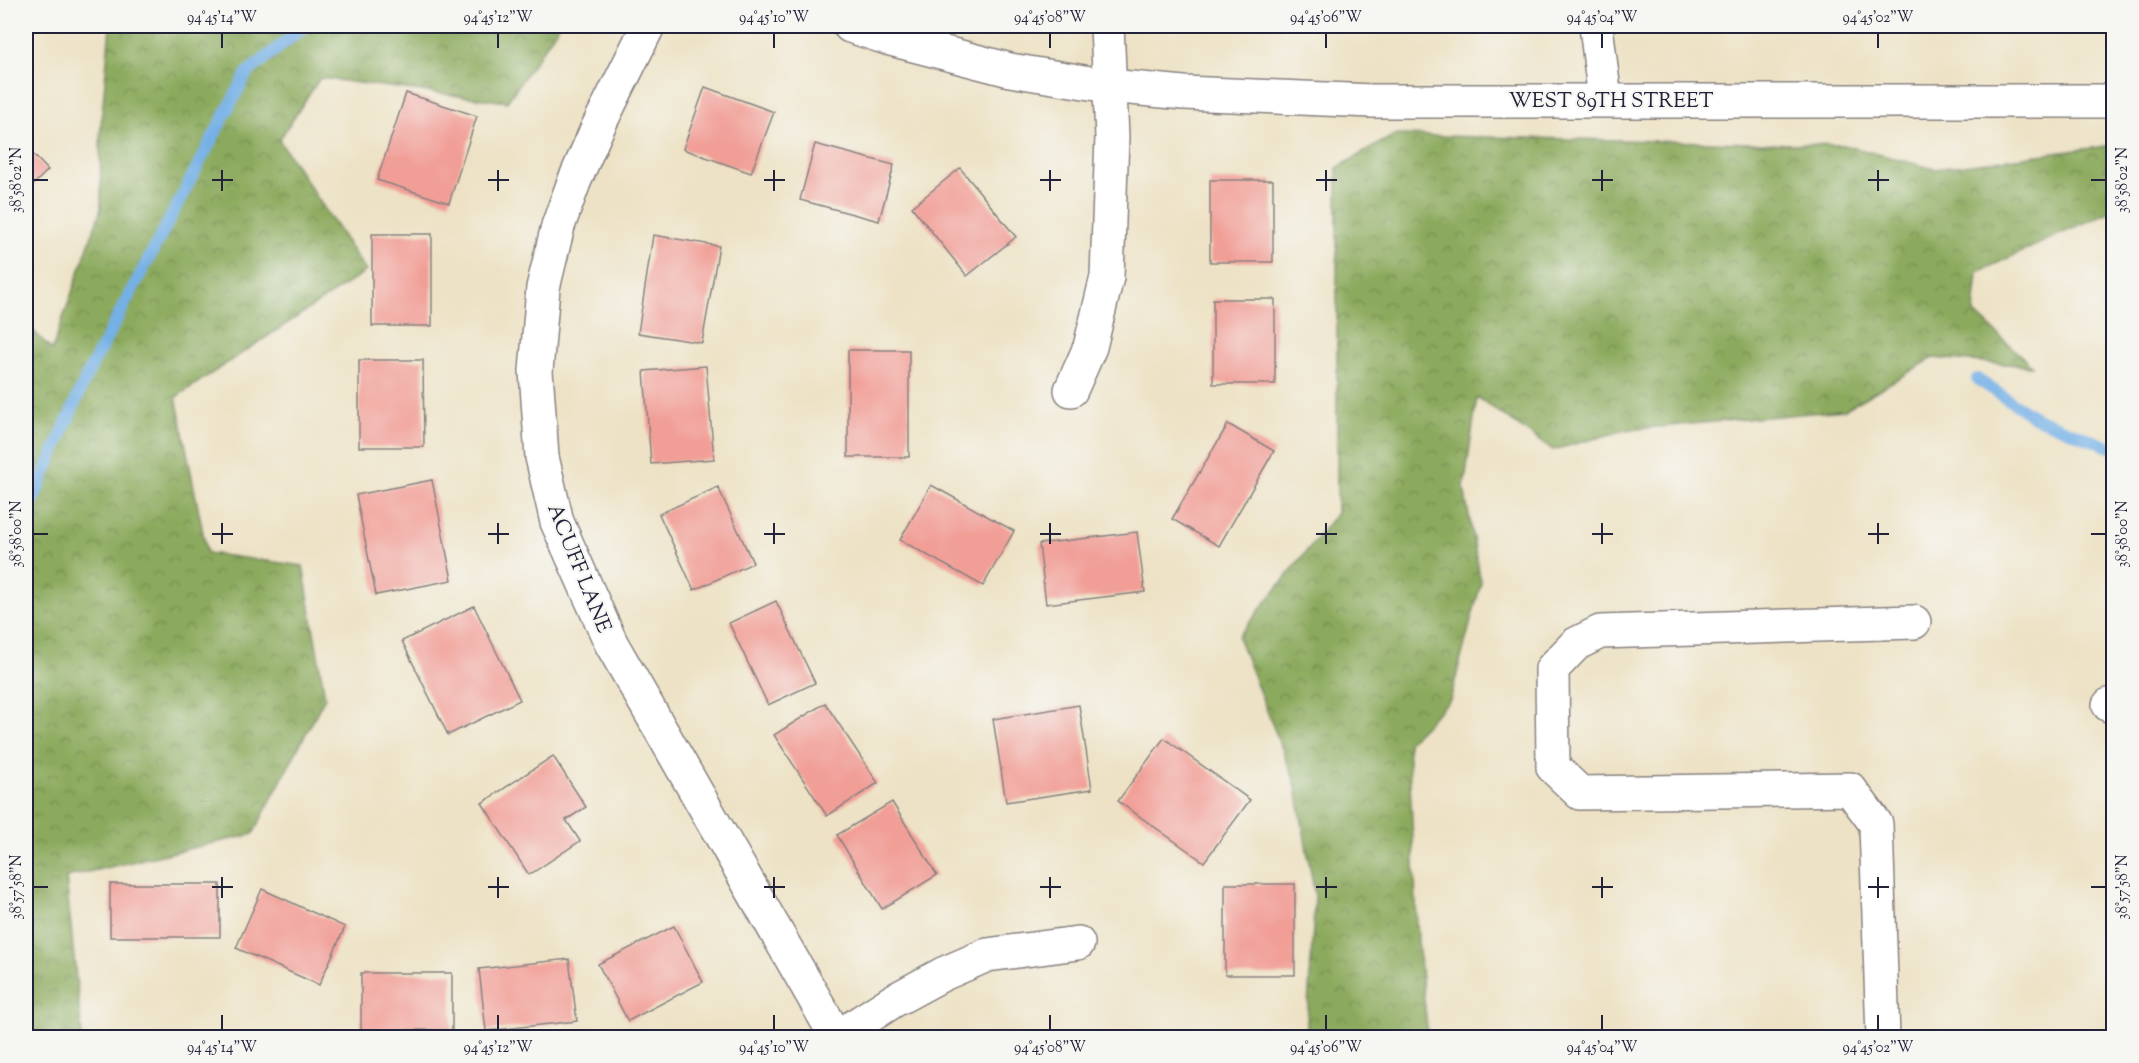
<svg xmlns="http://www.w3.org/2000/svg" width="2139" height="1063" viewBox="0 0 2139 1063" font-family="'Sorts Mill Goudy',serif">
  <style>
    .forest { fill: url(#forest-crowns); stroke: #57664c; stroke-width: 1.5 }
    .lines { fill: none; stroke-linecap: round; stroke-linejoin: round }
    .stream { stroke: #75b0e6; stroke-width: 12 }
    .building { fill: #f19e96 }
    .minor-casing { stroke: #888280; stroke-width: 36 }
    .minor { stroke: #fff; stroke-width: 33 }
    .ticks { fill: none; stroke: #22223b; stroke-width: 2 }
    .labels { text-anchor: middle; stroke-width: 4.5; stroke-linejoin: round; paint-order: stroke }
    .street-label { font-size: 21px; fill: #22223b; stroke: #f6f6f2 }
    .neatline { fill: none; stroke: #22223b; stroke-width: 2 }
    .ticks-label { font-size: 15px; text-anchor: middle; fill: #22223b }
  </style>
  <defs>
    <pattern id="forest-crowns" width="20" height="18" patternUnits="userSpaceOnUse" patternTransform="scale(1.5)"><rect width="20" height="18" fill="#8caa5d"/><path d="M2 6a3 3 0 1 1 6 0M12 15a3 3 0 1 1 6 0" fill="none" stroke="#728a4e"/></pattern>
  </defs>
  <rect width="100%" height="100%" fill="#f6f6f2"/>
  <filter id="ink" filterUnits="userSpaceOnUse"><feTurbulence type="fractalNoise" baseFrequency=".0167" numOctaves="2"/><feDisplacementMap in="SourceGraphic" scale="12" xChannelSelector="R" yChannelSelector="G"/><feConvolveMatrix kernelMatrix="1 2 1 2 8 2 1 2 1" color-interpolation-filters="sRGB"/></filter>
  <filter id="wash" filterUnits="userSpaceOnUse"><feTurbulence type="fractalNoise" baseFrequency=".008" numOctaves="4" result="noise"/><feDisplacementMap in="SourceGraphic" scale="24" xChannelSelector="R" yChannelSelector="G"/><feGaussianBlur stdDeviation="1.35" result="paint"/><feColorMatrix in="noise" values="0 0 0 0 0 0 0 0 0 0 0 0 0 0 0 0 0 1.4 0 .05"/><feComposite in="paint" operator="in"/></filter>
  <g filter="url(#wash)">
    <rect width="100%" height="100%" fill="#ede2c5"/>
    <g class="forest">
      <polygon points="110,26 559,26 507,102 320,78 279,140 366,271 176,397 207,553 303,566 325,697 253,834 66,877 82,1037 26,1037 26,323 52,350 101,209 100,137"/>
      <polygon points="1394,135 1844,145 1935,169 2113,145 2113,210 1978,272 1974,312 2032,366 1933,358 1844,410 1626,430 1553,450 1477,397 1464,488 1481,583 1450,700 1408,742 1418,941 1428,1037 1306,1037 1315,896 1295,782 1238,637 1337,513 1337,168"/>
    </g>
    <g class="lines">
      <g class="stream">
        <polyline points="1977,379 2034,417 2114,449"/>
        <polyline points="26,517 86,377 247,73 305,26"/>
      </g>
    </g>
    <g id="blocks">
      <g class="building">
        <polygon points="705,87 774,112 751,173 683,149"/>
        <polygon points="406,93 477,116 449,203 377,180"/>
        <polygon points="815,144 894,165 879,221 800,200"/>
        <polygon points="26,147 48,170 26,192"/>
        <polygon points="960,168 1016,237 967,276 912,207"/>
        <rect x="1210" y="180" width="63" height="82"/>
        <rect x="372" y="234" width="60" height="92"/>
        <polygon points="653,235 719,246 702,343 638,333"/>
        <rect x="1213" y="299" width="62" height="85"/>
        <rect x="848" y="350" width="61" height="107"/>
        <polygon points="359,360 423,360 424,447 359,447"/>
        <polygon points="706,366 714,459 651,464 644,371"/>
        <polygon points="1228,424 1274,451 1219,546 1172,519"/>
        <polygon points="432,480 452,580 376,595 356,495"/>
        <polygon points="931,485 1014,531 983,586 900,540"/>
        <polygon points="718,487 753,563 694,590 659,514"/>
        <polygon points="1137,532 1145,592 1046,604 1039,544"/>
        <polygon points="776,601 815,683 768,705 729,623"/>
        <polygon points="474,606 520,700 448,735 402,641"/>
        <polygon points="825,703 878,783 827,816 774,735"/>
        <polygon points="1079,705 1092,789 1006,802 993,719"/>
        <polygon points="1164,738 1250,800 1204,862 1118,801"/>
        <polygon points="553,756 586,807 566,820 580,841 529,875 482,803"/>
        <polygon points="892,802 937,875 882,909 837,835"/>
        <rect x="110" y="884" width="110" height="53"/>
        <rect x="1225" y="884" width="70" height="91"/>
        <polygon points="262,889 345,927 319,985 236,948"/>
        <polygon points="674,926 703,982 628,1021 598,964"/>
        <polygon points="569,959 577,1021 486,1031 479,969"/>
        <rect x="361" y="973" width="91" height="57"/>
      </g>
    </g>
  </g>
  <g filter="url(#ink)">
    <use href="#blocks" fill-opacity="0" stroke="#888280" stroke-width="1.5"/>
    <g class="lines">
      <g class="minor-casing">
        <g id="minor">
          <polyline points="648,26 597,129 574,182 558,226 543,288 536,371 542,457 557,522 611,643 837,1038"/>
          <polyline points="850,26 887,38 1010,70 1109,86 1184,93 1372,101 2114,101"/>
          <polyline points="1596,26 1605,100"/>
          <polyline points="1071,390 1090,347 1107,277 1112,137 1107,26"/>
          <polyline points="2109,705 2114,707"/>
          <polyline points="836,1038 893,1001 943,974 987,955 1078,943"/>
          <polyline points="1883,1038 1876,824 1850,789 1580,793 1553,767 1552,669 1576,644 1600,632 1914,622"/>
        </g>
      </g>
      <use href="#minor" class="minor"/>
    </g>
  </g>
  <path class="ticks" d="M 222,33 L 222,48M 498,33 L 498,48M 774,33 L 774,48M 1050,33 L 1050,48M 1326,33 L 1326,48M 1602,33 L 1602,48M 1878,33 L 1878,48M 222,170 L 222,191M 498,170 L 498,191M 774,170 L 774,191M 1050,170 L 1050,191M 1326,170 L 1326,191M 1602,170 L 1602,191M 1878,170 L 1878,191M 33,180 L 48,180M 212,180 L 233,180M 488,180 L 509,180M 764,180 L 785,180M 1040,180 L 1061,180M 1316,180 L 1337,180M 1592,180 L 1613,180M 1868,180 L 1889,180M 2091,180 L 2106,180M 222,523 L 222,544M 498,523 L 498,544M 774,523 L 774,544M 1050,523 L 1050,544M 1326,523 L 1326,544M 1602,523 L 1602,544M 1878,523 L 1878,544M 33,534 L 48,534M 212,534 L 233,534M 488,534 L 509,534M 764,534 L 785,534M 1040,534 L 1061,534M 1316,534 L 1337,534M 1592,534 L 1613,534M 1868,534 L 1889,534M 2091,534 L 2106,534M 222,877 L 222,898M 498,877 L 498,898M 774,877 L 774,898M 1050,877 L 1050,898M 1326,877 L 1326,898M 1602,877 L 1602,898M 1878,877 L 1878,898M 33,887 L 48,887M 212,887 L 233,887M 488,887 L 509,887M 764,887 L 785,887M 1040,887 L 1061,887M 1316,887 L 1337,887M 1592,887 L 1613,887M 1868,887 L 1889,887M 2091,887 L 2106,887M 222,1015 L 222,1030M 498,1015 L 498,1030M 774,1015 L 774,1030M 1050,1015 L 1050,1030M 1326,1015 L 1326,1030M 1602,1015 L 1602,1030M 1878,1015 L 1878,1030"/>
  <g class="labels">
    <g class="street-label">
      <text x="1611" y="107">WEST 89TH STREET</text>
      <text transform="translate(580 568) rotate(68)" y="7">ACUFF LANE</text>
    </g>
  </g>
  <rect width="2139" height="1063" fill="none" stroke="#f6f6f2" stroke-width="66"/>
  <rect x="33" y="33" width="2073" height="997" class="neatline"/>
  <g class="ticks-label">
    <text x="222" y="22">94°45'14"W</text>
    <text x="498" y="22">94°45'12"W</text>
    <text x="774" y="22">94°45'10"W</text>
    <text x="1050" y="22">94°45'08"W</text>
    <text x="1326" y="22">94°45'06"W</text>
    <text x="1602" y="22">94°45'04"W</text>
    <text x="1878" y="22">94°45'02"W</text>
    <text transform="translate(16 180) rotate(-90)" y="5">38°58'02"N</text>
    <text transform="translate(2122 180) rotate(-90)" y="5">38°58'02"N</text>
    <text transform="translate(16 534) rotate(-90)" y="5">38°58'00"N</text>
    <text transform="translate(2122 534) rotate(-90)" y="5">38°58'00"N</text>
    <text transform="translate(16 887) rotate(-90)" y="5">38°57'58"N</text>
    <text transform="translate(2122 887) rotate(-90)" y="5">38°57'58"N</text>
    <text x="222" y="1052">94°45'14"W</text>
    <text x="498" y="1052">94°45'12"W</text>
    <text x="774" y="1052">94°45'10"W</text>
    <text x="1050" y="1052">94°45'08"W</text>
    <text x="1326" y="1052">94°45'06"W</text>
    <text x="1602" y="1052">94°45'04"W</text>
    <text x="1878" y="1052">94°45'02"W</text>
  </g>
</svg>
